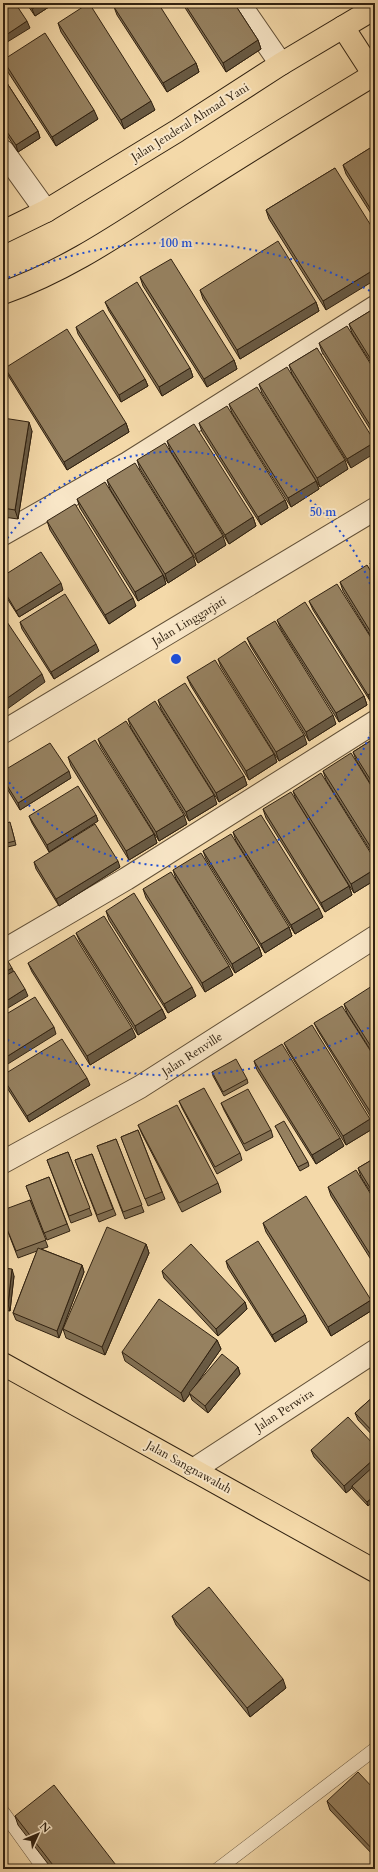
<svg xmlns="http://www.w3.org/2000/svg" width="378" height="1872" viewBox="0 0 378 1872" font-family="Cardo,serif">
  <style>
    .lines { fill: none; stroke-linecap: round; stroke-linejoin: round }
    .service-casing { stroke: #625037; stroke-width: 14 }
    .minor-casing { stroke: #625037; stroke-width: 24 }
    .primary-casing { stroke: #312211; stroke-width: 24 }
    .service { stroke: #f8e6c7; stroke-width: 13 }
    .minor { stroke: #f8e6c7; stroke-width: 22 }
    .primary { stroke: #f4d9a9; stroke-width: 22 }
    .wall { fill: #816f53; stroke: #312211 }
    .shaded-wall { fill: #695a43; stroke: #312211 }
    .building { fill: #968160; stroke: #312211 }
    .ring { fill: none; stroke: #1d4ed8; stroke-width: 2; stroke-dasharray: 2 4 }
    .labels { text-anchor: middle; stroke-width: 4; stroke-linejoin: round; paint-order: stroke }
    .street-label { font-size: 12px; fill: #312211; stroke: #f8e6c7 }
    .centre { fill: #1d4ed8; stroke: #f8e6c7; stroke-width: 2 }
    .ring-label { font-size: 12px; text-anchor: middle; font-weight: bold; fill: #1d4ed8; stroke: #f8e6c7; stroke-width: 4; stroke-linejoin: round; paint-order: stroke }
  </style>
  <rect width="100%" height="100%" fill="#f4d9a9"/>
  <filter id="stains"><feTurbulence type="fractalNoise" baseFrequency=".005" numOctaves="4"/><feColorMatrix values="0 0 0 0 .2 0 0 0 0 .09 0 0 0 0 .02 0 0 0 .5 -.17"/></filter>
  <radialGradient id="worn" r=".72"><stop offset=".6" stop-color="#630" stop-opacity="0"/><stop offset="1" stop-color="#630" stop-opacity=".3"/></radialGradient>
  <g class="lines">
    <g class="service-casing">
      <g id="service">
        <polyline points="3,1812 44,1869"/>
        <polyline points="218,1869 375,1749"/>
      </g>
    </g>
    <g class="minor-casing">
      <g id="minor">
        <polyline points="239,3 281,64"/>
        <polyline points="3,151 46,211"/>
        <polyline points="3,534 128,463 375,307"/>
        <polyline points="3,732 375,509"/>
        <polyline points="3,951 126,879 375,722"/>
        <polyline points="3,1162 140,1087 375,937"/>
        <polyline points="193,1470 375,1351"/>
      </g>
    </g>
    <g class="primary-casing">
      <g id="primary">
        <polyline points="343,27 374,75"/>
        <polyline points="3,232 46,211 177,131 281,64 375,8"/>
        <path d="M 3,293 C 68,270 122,232 180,195 C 244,154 309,114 375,74"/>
        <polyline points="3,1364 375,1571"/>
      </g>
    </g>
    <use href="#service" class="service"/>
    <use href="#minor" class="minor"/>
    <use href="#primary" class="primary"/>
  </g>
  <g class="wall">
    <polygon points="26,3 55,3 35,16"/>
    <polygon points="182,3 234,3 258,40 261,49 226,72"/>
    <polygon points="114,7 196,63 199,72 167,92 117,15"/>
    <polygon points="58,23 155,110 124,129 61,32"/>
    <polygon points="3,60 98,119 56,146 6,69"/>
    <polygon points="3,77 38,131 40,138 18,152 3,129"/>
    <polygon points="375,145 375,220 346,174 343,165"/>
    <polygon points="335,168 326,310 269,219 266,210"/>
    <polygon points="140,277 234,360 237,369 207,387 143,286"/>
    <polygon points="200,290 316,302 319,311 240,359 203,299"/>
    <polygon points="105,302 190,368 193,377 162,396 109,311"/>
    <polygon points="375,308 375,369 352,333 349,324"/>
    <polygon points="76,327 145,379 148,386 121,402 78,334"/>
    <polygon points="319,343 375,371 375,437 322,352"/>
    <polygon points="317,348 351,468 292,374 289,365"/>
    <polygon points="5,368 126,423 129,432 67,470 9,377"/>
    <polygon points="259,384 348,469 320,487 262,393"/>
    <polygon points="229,404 316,481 319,489 291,507 232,413"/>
    <polygon points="3,418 32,431 18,519 3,517"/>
    <polygon points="199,423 285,500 288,508 261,525 202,432"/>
    <polygon points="167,441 253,517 256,526 229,544 170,450"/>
    <polygon points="137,460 226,545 198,563 140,469"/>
    <polygon points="107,480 196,565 168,583 110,489"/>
    <polygon points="77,499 163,575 166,584 138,601 80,508"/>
    <polygon points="47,521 136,606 109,624 50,530"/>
    <polygon points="375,559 375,575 373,571 370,563"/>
    <polygon points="3,576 63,590 19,617 3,592"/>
    <polygon points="375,578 375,643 343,591 340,582"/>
    <polygon points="309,601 375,644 375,702 372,704 313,610"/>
    <polygon points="277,620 364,696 367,705 339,722 281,629"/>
    <polygon points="20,622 99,651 54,679 22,629"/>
    <polygon points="247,638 336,724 309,741 251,647"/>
    <polygon points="218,659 307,744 279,761 221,667"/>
    <polygon points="187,677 274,754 277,762 249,780 191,686"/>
    <polygon points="158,700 244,776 247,785 219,802 161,709"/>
    <polygon points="128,719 217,804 189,821 131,728"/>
    <polygon points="375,738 375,791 356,760 353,752"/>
    <polygon points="98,739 187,824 159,841 101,747"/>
    <polygon points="68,757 154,834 157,843 129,860 71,766"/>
    <polygon points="3,771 71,778 20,810 3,782"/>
    <polygon points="323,771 375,792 375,858 326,780"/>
    <polygon points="293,791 375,860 375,880 354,893 296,800"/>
    <polygon points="3,802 7,811 3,813"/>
    <polygon points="263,809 349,886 352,895 325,912 266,818"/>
    <polygon points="96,815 98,821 49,852 32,823 29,816"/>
    <polygon points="3,824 11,826 16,845 3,848"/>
    <polygon points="233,832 323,917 295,934 236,841"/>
    <polygon points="203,851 289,927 292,936 265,953 206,859"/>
    <polygon points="34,862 120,867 59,906 36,869"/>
    <polygon points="173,870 259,947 262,956 235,973 176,879"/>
    <polygon points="143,889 233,975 205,992 146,898"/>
    <polygon points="106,911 196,996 168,1013 109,920"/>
    <polygon points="76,933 162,1009 166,1018 138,1035 80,942"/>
    <polygon points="28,963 136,1037 90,1065 32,972"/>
    <polygon points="375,991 375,1057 347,1013 344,1004"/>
    <polygon points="314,1023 375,1058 375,1124 318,1031"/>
    <polygon points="284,1043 374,1128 346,1145 288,1051"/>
    <polygon points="254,1061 344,1146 316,1164 257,1070"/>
    <polygon points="212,1072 247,1079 248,1083 224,1096 213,1076"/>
    <polygon points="3,1075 90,1085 29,1122 4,1083 3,1079"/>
    <polygon points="179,1101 240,1153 242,1160 217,1174 182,1108"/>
    <polygon points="221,1103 271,1130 273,1137 246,1151 224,1110"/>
    <polygon points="138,1125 218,1183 221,1192 182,1212 142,1134"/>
    <polygon points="275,1126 308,1162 309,1166 300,1171 277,1129"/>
    <polygon points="138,1130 165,1199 148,1206 121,1137"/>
    <polygon points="116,1139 144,1212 125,1219 97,1146"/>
    <polygon points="68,1152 92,1215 71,1223 47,1160"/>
    <polygon points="92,1154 116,1215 99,1222 75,1160"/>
    <polygon points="375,1158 375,1199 361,1177 358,1168"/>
    <polygon points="49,1177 70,1231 47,1240 26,1186"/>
    <polygon points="328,1187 375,1201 375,1266 331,1196"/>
    <polygon points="30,1200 48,1247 41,1249 82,1265 84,1272 59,1338 16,1320 13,1313 37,1251 18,1258 3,1219"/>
    <polygon points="263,1223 374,1309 331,1336 266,1232"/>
    <polygon points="146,1244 149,1253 105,1355 66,1338 63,1329"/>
    <polygon points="226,1261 305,1315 307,1322 275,1342 228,1268"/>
    <polygon points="3,1268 14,1276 10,1311 3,1310"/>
    <polygon points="162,1271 245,1302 247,1309 218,1336 164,1278"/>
    <polygon points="217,1340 221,1349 196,1384 238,1367 240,1374 208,1413 192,1400 190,1394 184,1402 125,1361 122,1352"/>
    <polygon points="375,1395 375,1438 358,1420 355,1413"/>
    <polygon points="375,1446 368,1506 353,1490 352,1488 346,1493 314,1457 311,1450"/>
    <polygon points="375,1501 375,1514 373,1512 371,1505"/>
    <polygon points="172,1616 286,1688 250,1717 176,1625"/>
    <polygon points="375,1790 375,1857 330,1810 327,1801"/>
    <polygon points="15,1816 119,1869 52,1869 18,1825"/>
  </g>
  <g class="shaded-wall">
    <polygon points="42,3 55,3 35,16 32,9"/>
    <polygon points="27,21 30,28 4,44 3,42 3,37"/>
    <polygon points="258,40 261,49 226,72 223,63"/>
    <polygon points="196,63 199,72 167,92 163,83"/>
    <polygon points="151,101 155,110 124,129 121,120"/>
    <polygon points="94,110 98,119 56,146 52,137"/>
    <polygon points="38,131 40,138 18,152 16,145"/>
    <polygon points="375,269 375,280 326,310 323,301"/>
    <polygon points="316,302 319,311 240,359 237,350"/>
    <polygon points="234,360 237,369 207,387 204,379"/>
    <polygon points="190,368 193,377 162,396 159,387"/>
    <polygon points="145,379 148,386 121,402 119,395"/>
    <polygon points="29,422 32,431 18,519 15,510"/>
    <polygon points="126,423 129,432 67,470 64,462"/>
    <polygon points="375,442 375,453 351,468 347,459"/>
    <polygon points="345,460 348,469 320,487 317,478"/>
    <polygon points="316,481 319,489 291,507 288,498"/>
    <polygon points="285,500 288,508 261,525 258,517"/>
    <polygon points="253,517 256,526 229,544 225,535"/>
    <polygon points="223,536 226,545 198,563 195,554"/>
    <polygon points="193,556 196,565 168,583 165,574"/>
    <polygon points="163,575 166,584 138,601 135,592"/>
    <polygon points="61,583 63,590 19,617 16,611"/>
    <polygon points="133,598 136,606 109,624 105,615"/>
    <polygon points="96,644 99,651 54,679 51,672"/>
    <polygon points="42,674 45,682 3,712 3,701"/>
    <polygon points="375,691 375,702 372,704 368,695"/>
    <polygon points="364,696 367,705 339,722 336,713"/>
    <polygon points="333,715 336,724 309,741 306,732"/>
    <polygon points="304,735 307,744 279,761 276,752"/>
    <polygon points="274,754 277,762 249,780 246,771"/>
    <polygon points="69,771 71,778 20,810 18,803"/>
    <polygon points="244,776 247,785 219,802 216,793"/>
    <polygon points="214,795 217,804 189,821 186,812"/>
    <polygon points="96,815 98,821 49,852 47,845"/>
    <polygon points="184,815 187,824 159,841 156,832"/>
    <polygon points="154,834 157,843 129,860 126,851"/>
    <polygon points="118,861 120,867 59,906 56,899"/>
    <polygon points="375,869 375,880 354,893 351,884"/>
    <polygon points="349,886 352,895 325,912 321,903"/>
    <polygon points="319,908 323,917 295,934 291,925"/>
    <polygon points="289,927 292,936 265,953 261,944"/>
    <polygon points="259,947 262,956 235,973 232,964"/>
    <polygon points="229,966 233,975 205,992 202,983"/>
    <polygon points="12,968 15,975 3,982 3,973"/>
    <polygon points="192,987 196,996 168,1013 164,1004"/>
    <polygon points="25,989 28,996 3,1011 3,1003"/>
    <polygon points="162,1009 166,1018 138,1035 135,1026"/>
    <polygon points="54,1027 56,1034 3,1067 3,1059"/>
    <polygon points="132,1028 136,1037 90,1065 87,1056"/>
    <polygon points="87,1078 90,1085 29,1122 27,1116"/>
    <polygon points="375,1115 375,1123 373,1116"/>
    <polygon points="370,1119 374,1128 346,1145 343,1136"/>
    <polygon points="340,1138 344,1146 316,1164 312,1155"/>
    <polygon points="146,1244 149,1253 105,1355 102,1347"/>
    <polygon points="3,1251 5,1265 3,1261"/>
    <polygon points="82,1265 84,1272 59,1338 57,1331"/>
    <polygon points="12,1269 14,1276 10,1311 8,1304"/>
    <polygon points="371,1300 374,1309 331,1336 328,1327"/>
    <polygon points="245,1302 247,1309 218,1336 216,1329"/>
    <polygon points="305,1315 307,1322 275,1342 272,1335"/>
    <polygon points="217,1340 221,1349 184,1402 181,1393"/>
    <polygon points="238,1367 240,1374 208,1413 205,1406"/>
    <polygon points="375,1458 375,1467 352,1486 352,1488 346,1493 344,1486"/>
    <polygon points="375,1495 375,1500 368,1506 367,1502"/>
    <polygon points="3,1530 5,1536 3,1539"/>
    <polygon points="283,1679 286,1688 250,1717 247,1708"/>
  </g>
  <g class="building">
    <polygon points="3,3 15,3 27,21 3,37"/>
    <polygon points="28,3 42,3 32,9"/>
    <polygon points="89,3 151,101 121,120 58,23"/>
    <polygon points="119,3 158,3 196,63 163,83 114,7"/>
    <polygon points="184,3 234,3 258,40 223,63"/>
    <polygon points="45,33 94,110 52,137 3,60"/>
    <polygon points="3,77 38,131 16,145 3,126"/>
    <polygon points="375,145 375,216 343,165"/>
    <polygon points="335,168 375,232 375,269 323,301 266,210"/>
    <polygon points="278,241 316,302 237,350 200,290"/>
    <polygon points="171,259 234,360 204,379 140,277"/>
    <polygon points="137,282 190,368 159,387 105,302"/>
    <polygon points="375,308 375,366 349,324"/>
    <polygon points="103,310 145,379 119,395 76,327"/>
    <polygon points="347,326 375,371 375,433 319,343"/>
    <polygon points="67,329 126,423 64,462 5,368"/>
    <polygon points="317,348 375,442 347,459 289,365"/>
    <polygon points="287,367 345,460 317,478 259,384"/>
    <polygon points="257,387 316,481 288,498 229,404"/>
    <polygon points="227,406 285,500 258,517 199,423"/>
    <polygon points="3,418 29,422 15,510 3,508"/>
    <polygon points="194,424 253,517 225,535 167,441"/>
    <polygon points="165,443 223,536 195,554 137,460"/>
    <polygon points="135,463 193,556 165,574 107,480"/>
    <polygon points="105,482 163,575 135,592 77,499"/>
    <polygon points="75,504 133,598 105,615 47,521"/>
    <polygon points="41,552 61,583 16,611 3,589 3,576"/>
    <polygon points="375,559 375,571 370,563"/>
    <polygon points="367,565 375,578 375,639 340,582"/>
    <polygon points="337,584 375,644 375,691 368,695 309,601"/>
    <polygon points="65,594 96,644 51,672 20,622"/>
    <polygon points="305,602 364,696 336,713 277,620"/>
    <polygon points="3,616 42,674 3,701"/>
    <polygon points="275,621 333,715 306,732 247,638"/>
    <polygon points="245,641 304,735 276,752 218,659"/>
    <polygon points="215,660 274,754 246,771 187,677"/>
    <polygon points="185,683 244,776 216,793 158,700"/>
    <polygon points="155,701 214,795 186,812 128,719"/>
    <polygon points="126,721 184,815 156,832 98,739"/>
    <polygon points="375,738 375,787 353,752"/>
    <polygon points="95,740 154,834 126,851 68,757"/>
    <polygon points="50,743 69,771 18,803 3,779 3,771"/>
    <polygon points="351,753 375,792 375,854 323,771"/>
    <polygon points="321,773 375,860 375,869 351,884 293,791"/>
    <polygon points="78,786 96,815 47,845 29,816"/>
    <polygon points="291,792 349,886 321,903 263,809"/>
    <polygon points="261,815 319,908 291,925 233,832"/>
    <polygon points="10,822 15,841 3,844 3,824"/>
    <polygon points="95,824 118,861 56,899 34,862"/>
    <polygon points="231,834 289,927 261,944 203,851"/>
    <polygon points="201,853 259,947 232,964 173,870"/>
    <polygon points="171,872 229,966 202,983 143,889"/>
    <polygon points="134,893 192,987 164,1004 106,911"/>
    <polygon points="104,916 162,1009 135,1026 76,933"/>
    <polygon points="74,935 132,1028 87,1056 28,963"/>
    <polygon points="3,953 12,968 3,973"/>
    <polygon points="14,971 25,989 3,1003 3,977"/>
    <polygon points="372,986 375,991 375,1053 344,1004"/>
    <polygon points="35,997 54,1027 3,1059 3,1016"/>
    <polygon points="342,1006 375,1058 375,1115 373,1116 314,1023"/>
    <polygon points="312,1025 370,1119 343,1136 284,1043"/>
    <polygon points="62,1039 87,1078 27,1116 3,1078 3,1075"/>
    <polygon points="282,1044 340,1138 312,1155 254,1061"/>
    <polygon points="236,1059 247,1079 223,1092 212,1072"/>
    <polygon points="204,1088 240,1153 215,1167 179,1101"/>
    <polygon points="248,1089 271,1130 244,1144 221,1103"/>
    <polygon points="177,1105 218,1183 179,1203 138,1125"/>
    <polygon points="284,1121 308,1162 298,1167 275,1126"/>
    <polygon points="138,1130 162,1192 145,1199 121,1137"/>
    <polygon points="116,1139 142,1205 123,1212 97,1146"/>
    <polygon points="68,1152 90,1208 69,1216 47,1160"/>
    <polygon points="92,1154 113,1209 97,1215 75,1160"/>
    <polygon points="375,1158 375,1196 358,1168"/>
    <polygon points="356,1170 375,1201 375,1262 328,1187"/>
    <polygon points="49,1177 67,1224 44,1233 26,1186"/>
    <polygon points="306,1196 371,1300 328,1327 263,1223"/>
    <polygon points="30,1200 46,1240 16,1251 3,1219 3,1210"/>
    <polygon points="107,1227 146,1244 102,1347 63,1329"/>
    <polygon points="258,1241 305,1315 272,1335 226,1261"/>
    <polygon points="191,1244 245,1302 216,1329 162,1271"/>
    <polygon points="38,1248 82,1265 57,1331 13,1313"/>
    <polygon points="3,1268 12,1269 8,1304 3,1303"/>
    <polygon points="159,1299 217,1340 181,1393 122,1352"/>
    <polygon points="222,1354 238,1367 205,1406 189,1393"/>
    <polygon points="375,1395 375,1434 355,1413"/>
    <polygon points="348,1417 375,1446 375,1458 344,1486 311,1450"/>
    <polygon points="375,1465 375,1495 367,1502 352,1486"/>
    <polygon points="375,1501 375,1510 371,1505"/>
    <polygon points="209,1587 283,1679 247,1708 172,1616"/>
    <polygon points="358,1772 375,1790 375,1852 327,1801"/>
    <polygon points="54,1785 119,1869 56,1869 15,1816"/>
  </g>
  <g class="ring">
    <path d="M375 720A208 208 0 0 1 4 775M4 543A208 208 0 0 1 375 598"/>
    <path d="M374 1025A416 416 0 0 1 3 1038M3 280A416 416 0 0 1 374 293"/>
  </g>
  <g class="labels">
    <g class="street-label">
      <text transform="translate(190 122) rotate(-32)" y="4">Jalan Jenderal Ahmad Yani</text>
      <text transform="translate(189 621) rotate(-31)" y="4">Jalan Linggarjati</text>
      <text transform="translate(192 1054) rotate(-33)" y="4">Jalan Renville</text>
      <text transform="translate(284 1410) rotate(-33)" y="4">Jalan Perwira</text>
      <text transform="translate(189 1467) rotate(29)" y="4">Jalan Sangnawaluh</text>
    </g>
  </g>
  <circle cx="176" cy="659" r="6" class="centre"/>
  <g class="ring-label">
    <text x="176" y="247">100 m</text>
    <text x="323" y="516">50 m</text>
  </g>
  <rect width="378" height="1872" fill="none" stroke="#f4d9a9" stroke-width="16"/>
  <rect x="4" y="4" width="370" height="1864" fill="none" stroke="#312211" stroke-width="2"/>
  <rect x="8" y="8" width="362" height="1856" fill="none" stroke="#312211"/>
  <g transform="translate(38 1834) rotate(46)" stroke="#f8e6c7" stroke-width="3" paint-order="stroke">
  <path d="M0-3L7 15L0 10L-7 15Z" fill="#312211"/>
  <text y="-6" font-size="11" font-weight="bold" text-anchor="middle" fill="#312211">N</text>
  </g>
  <rect width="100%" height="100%" filter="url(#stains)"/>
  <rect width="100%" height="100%" fill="url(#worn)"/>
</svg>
